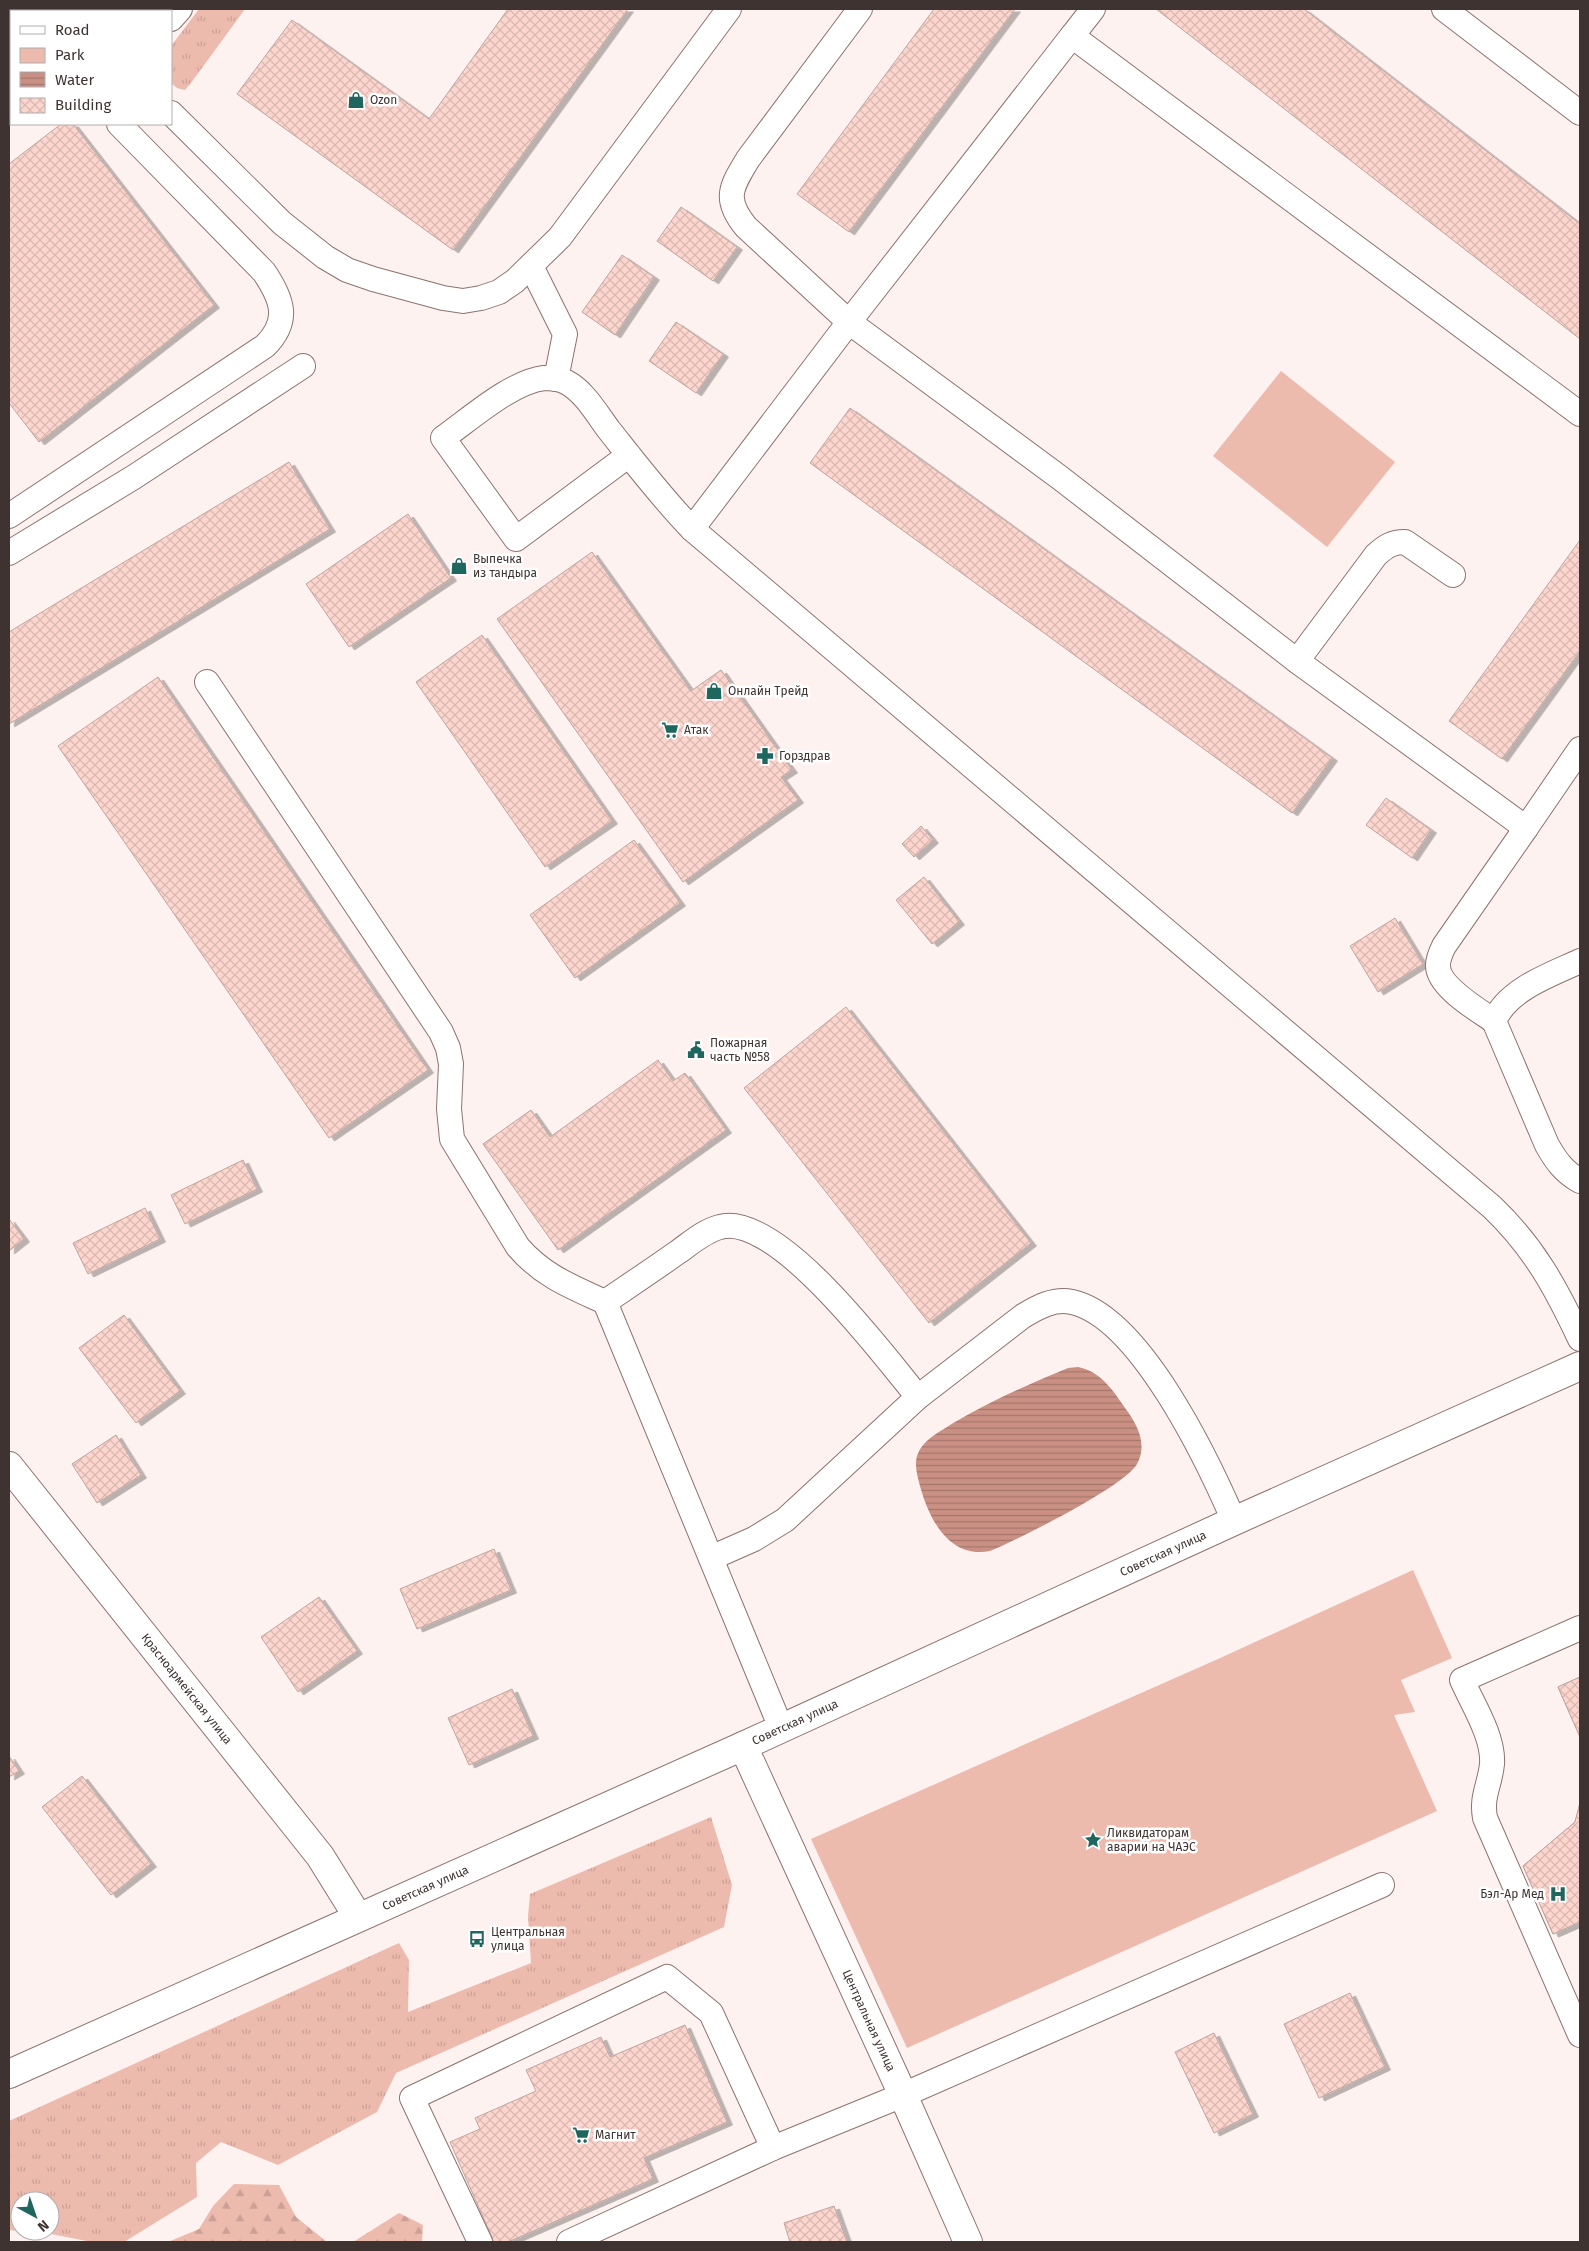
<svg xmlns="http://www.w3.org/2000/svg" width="1589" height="2251" viewBox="0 0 1589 2251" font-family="'Fira Sans',sans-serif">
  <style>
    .grass { fill: url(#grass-tufts) }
    .forest { fill: url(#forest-firs) }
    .park { fill: #edbaae }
    .water { fill: url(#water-rules) }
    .building { fill: url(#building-cross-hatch); stroke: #c0a59f; filter: url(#shadow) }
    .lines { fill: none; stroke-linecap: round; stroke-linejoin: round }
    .service-casing { stroke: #8c736e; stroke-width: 26 }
    .minor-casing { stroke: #8c736e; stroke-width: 30 }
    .secondary-casing { stroke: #8c736e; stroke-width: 30 }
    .service { stroke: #fff; stroke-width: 24 }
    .minor { stroke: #fff; stroke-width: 28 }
    .secondary { stroke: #fff; stroke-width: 28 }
    .labels { text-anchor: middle; stroke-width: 5; stroke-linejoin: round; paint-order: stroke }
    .poi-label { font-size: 12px; fill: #3e3331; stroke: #fff; text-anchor: start }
    .street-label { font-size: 12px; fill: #3e3331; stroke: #fff }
  </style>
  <defs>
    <pattern id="grass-tufts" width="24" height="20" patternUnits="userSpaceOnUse" patternTransform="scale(1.25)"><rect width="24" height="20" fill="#edbaae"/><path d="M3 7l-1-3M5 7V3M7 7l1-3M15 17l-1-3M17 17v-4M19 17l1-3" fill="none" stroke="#cca096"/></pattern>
    <pattern id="forest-firs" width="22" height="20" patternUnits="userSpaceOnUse" patternTransform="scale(1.25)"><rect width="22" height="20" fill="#edbaae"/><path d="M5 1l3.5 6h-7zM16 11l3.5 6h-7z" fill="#cca096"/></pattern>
    <pattern id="water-rules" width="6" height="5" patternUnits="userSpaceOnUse" patternTransform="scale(1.25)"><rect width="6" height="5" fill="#ca9083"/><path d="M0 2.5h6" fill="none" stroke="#a5766c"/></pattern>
    <pattern id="building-cross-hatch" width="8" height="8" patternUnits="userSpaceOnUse" patternTransform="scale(1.25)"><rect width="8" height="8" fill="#fcd6ce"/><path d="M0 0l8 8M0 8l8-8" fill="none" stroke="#d9b8b1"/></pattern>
    <filter id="shadow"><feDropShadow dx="5.5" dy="3" stdDeviation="0" flood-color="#0004"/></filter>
  </defs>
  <rect width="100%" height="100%" fill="#fdf2ef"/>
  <g class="grass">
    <polygon points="9,9 42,9 44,11 11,11 11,51 9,51"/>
    <polygon points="199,9 245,9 191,83 185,90 177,88 171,83 171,46"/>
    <polygon points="711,1817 732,1885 724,1927 396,2073 377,2112 278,2165 221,2142 196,2163 197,2197 124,2242 92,2242 46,2233 21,2231 50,2231 50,2201 20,2201 20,2231 9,2230 9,2121 399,1943 409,1960 408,2012 531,1963 528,1916 530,1894"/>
  </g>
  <g class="forest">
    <polygon points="234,2184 279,2185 296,2217 327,2242 168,2242 199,2229 213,2206"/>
    <polygon points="399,2213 423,2225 422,2242 353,2242"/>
  </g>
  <g class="park">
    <polygon points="1281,371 1395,462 1327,547 1213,456"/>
    <polygon points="1413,1570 1452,1658 1401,1680 1415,1712 1394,1715 1437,1811 907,2048 811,1839 1218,1659"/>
  </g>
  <path class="water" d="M 1078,1367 C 1100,1371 1113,1390 1125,1408 C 1137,1424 1148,1444 1137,1464 C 1124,1487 1017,1540 990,1551 C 949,1559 929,1519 920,1486 C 916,1471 912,1457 924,1444 C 932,1435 944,1429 955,1422 C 991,1401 1029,1384 1068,1368 Z"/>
  <g class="building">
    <polygon points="508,9 628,9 453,250 237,94 292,20 429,119"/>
    <polygon points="934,9 1015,9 849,232 797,194"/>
    <polygon points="1156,9 1304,9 1580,224 1580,339"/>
    <polygon points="61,124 73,124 214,305 39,442 9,403 9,164"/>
    <polygon points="681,207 737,247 713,281 657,241"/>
    <polygon points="622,255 654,277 615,335 582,312"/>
    <polygon points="676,322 723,354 696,393 649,361"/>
    <polygon points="850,408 1332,758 1292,813 810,463"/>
    <polygon points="289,462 330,529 9,724 9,632"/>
    <polygon points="408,514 451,578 349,647 306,584"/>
    <polygon points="1580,540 1580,651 1502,759 1449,721"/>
    <polygon points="592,552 691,691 721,670 792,770 781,777 798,800 683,882 497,619"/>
    <polygon points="482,635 612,821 545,867 416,682"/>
    <polygon points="158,677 428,1070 329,1138 58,746"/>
    <polygon points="1386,798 1431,830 1412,858 1366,825"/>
    <polygon points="921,826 933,840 914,857 902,844"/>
    <polygon points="634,840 680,903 575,978 530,915"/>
    <polygon points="924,877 959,922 932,944 896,900"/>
    <polygon points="1395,918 1423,964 1378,992 1350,946"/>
    <polygon points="846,1007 1031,1243 929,1323 744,1088"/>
    <polygon points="658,1060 673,1081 685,1073 726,1130 558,1250 483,1144 531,1110 550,1137"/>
    <polygon points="243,1160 257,1189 185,1224 171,1195"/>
    <polygon points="145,1208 160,1239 88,1274 73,1243"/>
    <polygon points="9,1219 24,1239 9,1251"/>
    <polygon points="124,1315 180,1391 136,1423 79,1348"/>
    <polygon points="116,1435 141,1475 97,1503 72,1464"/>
    <polygon points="494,1549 511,1590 417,1629 400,1589"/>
    <polygon points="319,1597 357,1651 298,1692 261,1637"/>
    <polygon points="1580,1677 1580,1737 1558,1687"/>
    <polygon points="1580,1677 1580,1737 1558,1687"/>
    <polygon points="512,1689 533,1736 469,1765 448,1718"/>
    <polygon points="9,1756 19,1771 9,1777"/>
    <polygon points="82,1776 151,1864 111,1895 42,1807"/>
    <polygon points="1580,1803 1580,1922 1553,1934 1523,1866 1575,1822"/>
    <polygon points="1580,1803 1580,1922 1553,1934 1523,1866 1575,1822"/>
    <polygon points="1350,1993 1385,2067 1319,2098 1284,2024"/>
    <polygon points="685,2025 727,2122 644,2158 653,2179 508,2242 494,2242 450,2142 480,2129 475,2118 536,2091 526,2070 601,2037 610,2057"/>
    <polygon points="1214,2033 1253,2114 1214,2133 1175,2052"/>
    <polygon points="834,2206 847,2242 790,2242 784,2223"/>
  </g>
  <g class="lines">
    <g class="service-casing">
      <g id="service">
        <polyline points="70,9 73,11"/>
        <polyline points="1093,9 1072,36 1580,414"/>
        <polyline points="1444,9 1580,113"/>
        <polyline points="171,19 180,9"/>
        <polyline points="1072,36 849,322 1059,477 1297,661 1526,828 1580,749"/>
        <polyline points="9,94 11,92"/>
        <polyline points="171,113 282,223 325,257 347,270 373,279 443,298 463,301 481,298 499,292 515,281 560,237 729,9"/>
        <polyline points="531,266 565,334 556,379"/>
        <path d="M 629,455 L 516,539 L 443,438 C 470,419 511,382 544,378 C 551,378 560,379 566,382 C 584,391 597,414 609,430 C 636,464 662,498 692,529 L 1492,1207 C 1534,1247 1556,1288 1580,1339"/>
        <path d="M 9,516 L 265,346 C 290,321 283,300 264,272 L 119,124"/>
        <path d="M 692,529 L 849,322 L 746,227 C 723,199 731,187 748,159 L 860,9"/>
        <polyline points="9,553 134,477 303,366"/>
        <path d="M 1297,661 L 1376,555 C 1386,546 1392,542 1405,542 L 1453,575"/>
        <path d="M 207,682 L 441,1032 L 448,1048 L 451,1064 L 449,1109 L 452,1139 L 518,1247 C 543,1276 572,1287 605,1302"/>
        <path d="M 1580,961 C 1550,975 1508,989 1494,1021 L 1547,1145 C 1556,1161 1564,1172 1580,1181"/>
        <path d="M 1494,1021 C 1478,1010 1437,986 1438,965 C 1438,958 1441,952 1444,946 L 1526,828"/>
        <polyline points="711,1558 754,1539 785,1520 918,1397"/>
        <path d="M 1580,1628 L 1462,1680 C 1473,1705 1494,1737 1492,1764 C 1490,1785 1481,1796 1485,1818 L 1580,2035"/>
        <path d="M 781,1728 L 605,1302 C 630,1285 654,1269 678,1252 C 691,1243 704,1231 720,1227 C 777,1211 885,1357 918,1397 L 1023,1316 C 1038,1307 1054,1298 1072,1302 C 1140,1317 1208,1461 1234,1521"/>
        <polyline points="480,2242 412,2098 667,1977 711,2013 773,2148"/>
        <polyline points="569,2242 773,2148 903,2095 1382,1885"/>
      </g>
    </g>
    <g class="minor-casing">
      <g id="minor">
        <path id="s1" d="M 9,1466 L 320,1856 L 358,1917"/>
        <path id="s2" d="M 743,1746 L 903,2095 L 968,2242"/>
      </g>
    </g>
    <g class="secondary-casing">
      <g id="secondary">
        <path id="s3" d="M 9,2074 L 743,1746 L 1234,1521 L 1580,1366"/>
      </g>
    </g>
    <use href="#service" class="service"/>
    <use href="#minor" class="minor"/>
    <use href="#secondary" class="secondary"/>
  </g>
  <defs>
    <g id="shop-bare" transform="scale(1.35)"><path d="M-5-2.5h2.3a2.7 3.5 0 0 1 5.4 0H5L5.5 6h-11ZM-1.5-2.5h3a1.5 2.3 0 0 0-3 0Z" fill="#1f675e" stroke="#fff" stroke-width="2.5" paint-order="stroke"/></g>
    <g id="supermarket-bare" transform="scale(1.35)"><path d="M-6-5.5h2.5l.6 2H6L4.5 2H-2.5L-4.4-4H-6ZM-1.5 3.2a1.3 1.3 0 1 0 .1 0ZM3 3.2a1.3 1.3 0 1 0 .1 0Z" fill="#1f675e" stroke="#fff" stroke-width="2.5" paint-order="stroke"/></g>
    <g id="pharmacy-bare" transform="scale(1.35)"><path d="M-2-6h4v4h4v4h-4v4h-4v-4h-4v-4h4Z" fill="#1f675e" stroke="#fff" stroke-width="2.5" paint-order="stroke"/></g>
    <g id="civic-bare" transform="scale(1.35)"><path d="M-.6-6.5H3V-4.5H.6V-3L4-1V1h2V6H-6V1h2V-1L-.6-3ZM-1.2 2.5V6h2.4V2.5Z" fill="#1f675e" stroke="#fff" stroke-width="2.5" paint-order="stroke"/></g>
    <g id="sight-bare" transform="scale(1.35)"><path d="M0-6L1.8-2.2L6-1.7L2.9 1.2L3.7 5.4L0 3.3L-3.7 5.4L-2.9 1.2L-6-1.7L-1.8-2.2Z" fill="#1f675e" stroke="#fff" stroke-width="2.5" paint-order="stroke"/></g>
    <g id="hospital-bare" transform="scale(1.35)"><path d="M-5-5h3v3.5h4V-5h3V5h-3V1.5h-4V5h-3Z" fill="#1f675e" stroke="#fff" stroke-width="2.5" paint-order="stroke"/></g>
    <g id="bus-bare" transform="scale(1.35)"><path d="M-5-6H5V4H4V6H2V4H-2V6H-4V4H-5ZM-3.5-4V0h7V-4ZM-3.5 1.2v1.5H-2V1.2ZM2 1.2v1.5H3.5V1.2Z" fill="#1f675e" stroke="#fff" stroke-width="2.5" paint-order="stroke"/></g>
  </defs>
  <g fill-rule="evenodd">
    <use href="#shop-bare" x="356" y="100"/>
    <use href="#shop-bare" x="459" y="566"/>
    <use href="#shop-bare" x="714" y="691"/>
    <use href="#supermarket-bare" x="670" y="730"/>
    <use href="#pharmacy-bare" x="765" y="756"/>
    <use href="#civic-bare" x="696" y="1050"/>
    <use href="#sight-bare" x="1093" y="1840"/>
    <use href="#hospital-bare" x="1558" y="1894"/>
    <use href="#bus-bare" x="477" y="1939"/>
    <use href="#supermarket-bare" x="581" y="2135"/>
  </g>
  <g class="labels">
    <g class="poi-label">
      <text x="370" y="104">Ozon</text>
      <text x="473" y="563">Выпечка<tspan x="473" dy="14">из тандыра</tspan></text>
      <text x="728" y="695">Онлайн Трейд</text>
      <text x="684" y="734">Атак</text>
      <text x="779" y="760">Горздрав</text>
      <text x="710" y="1047">Пожарная<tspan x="710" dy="14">часть №58</tspan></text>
      <text x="1107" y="1837">Ликвидаторам<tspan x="1107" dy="14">аварии на ЧАЭС</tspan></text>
      <text x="1544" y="1898" text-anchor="end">Бэл-Ар Мед</text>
      <text x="491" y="1936">Центральная<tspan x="491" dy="14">улица</tspan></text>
      <text x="595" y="2139">Магнит</text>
    </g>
    <g class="street-label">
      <text dy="4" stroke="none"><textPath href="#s3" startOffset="1266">Советская улица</textPath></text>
      <text dy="4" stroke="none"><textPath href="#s1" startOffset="285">Красноармейская улица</textPath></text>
      <text dy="4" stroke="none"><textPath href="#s3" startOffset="861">Советская улица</textPath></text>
      <text dy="4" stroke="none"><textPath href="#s3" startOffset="456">Советская улица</textPath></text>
      <text dy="4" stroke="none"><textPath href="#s2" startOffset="302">Центральная улица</textPath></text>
    </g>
  </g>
  <rect width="1589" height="2251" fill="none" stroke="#3e3331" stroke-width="20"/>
  <rect x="10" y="10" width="162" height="115" fill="#ffffff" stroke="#b2adad"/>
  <rect x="20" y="26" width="25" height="8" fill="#ffffff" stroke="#b2adad"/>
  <text x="55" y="35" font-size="15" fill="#3e3331">Road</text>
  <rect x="20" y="48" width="25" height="15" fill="#edbaae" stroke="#b2adad"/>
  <text x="55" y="60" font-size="15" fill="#3e3331">Park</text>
  <rect x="20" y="72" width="25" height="15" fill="url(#water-rules)" stroke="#b2adad"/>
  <text x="55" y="85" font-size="15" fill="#3e3331">Water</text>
  <rect x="20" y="98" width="25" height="15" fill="url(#building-cross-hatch)" stroke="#b2adad"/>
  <text x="55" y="110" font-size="15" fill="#3e3331">Building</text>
  <g transform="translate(35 2216) rotate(140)"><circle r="24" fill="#ffffff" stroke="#b2adad"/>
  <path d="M0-4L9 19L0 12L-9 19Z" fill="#1f675e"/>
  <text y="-8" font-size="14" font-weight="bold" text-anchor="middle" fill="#3e3331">N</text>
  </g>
</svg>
